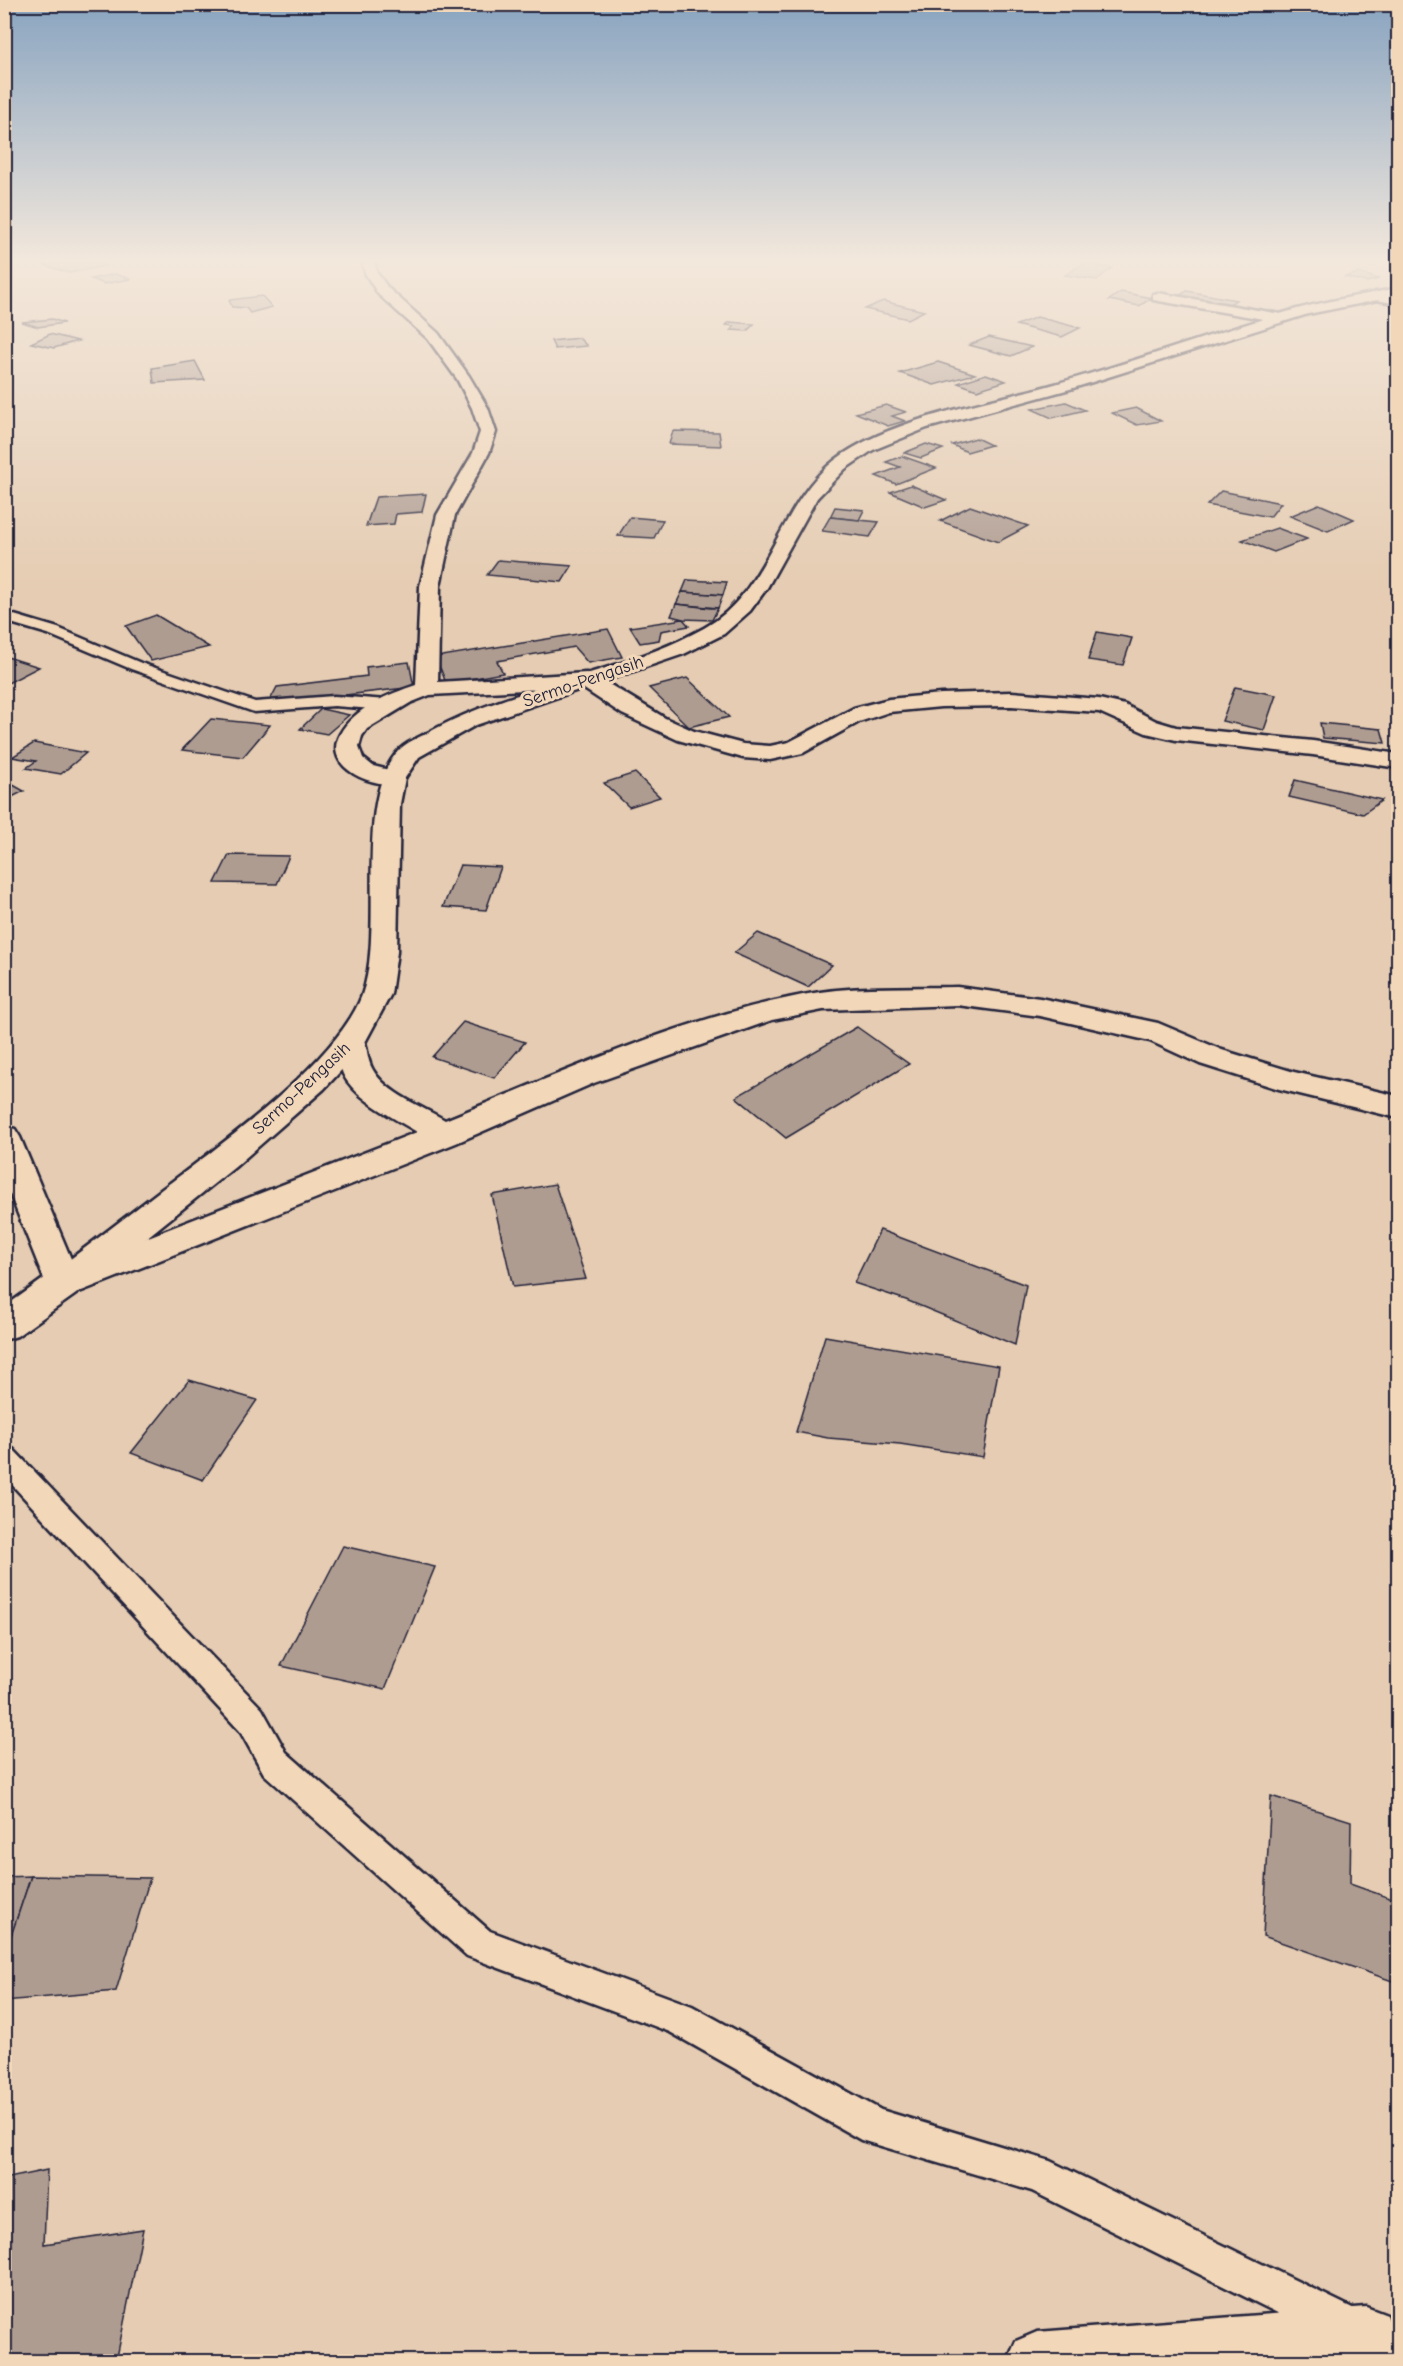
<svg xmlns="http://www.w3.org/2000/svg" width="1403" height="2366" viewBox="0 0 1403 2366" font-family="'Comic Neue',sans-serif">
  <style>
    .building { fill: #af9c91; stroke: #22223b; stroke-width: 1.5 }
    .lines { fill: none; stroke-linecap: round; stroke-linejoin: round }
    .lane-casing { stroke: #22223b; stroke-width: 5 }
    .street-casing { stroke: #22223b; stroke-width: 5 }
    .primary-casing { stroke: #22223b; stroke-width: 5 }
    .lane { fill: #f2d7b9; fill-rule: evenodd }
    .street { fill: #f2d7b9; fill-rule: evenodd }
    .primary { fill: #f2d7b9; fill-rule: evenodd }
    .labels { text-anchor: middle; stroke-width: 6; stroke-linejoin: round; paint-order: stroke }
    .far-street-label { font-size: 18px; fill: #22223b; stroke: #f2d7b9 }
  </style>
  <rect width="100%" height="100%" fill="#e5ccb2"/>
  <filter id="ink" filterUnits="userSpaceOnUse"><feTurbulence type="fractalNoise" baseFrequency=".0167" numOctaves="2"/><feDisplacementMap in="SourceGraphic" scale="12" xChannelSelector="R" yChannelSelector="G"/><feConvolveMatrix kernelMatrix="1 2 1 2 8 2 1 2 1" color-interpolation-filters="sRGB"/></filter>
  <g filter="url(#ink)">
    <g class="building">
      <polygon points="66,260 89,260 105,266 69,273 44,265"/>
      <polygon points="1083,264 1112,268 1097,280 1065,275"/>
      <polygon points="1358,273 1379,279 1366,282 1345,277"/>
      <polygon points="115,274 130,279 104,284 91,279"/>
      <polygon points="1187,291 1236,300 1225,307 1175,298"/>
      <polygon points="1121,292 1152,298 1139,306 1109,300"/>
      <polygon points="262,296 272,307 250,313 246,308 232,307 229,300"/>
      <polygon points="883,301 924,311 908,319 865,309"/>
      <polygon points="1037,317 1080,328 1062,337 1016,325"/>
      <polygon points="52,319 64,323 38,327 22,322"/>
      <polygon points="730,322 754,324 747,331 731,330 734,326 726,325"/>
      <polygon points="50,334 78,341 54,348 31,343"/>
      <polygon points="989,337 1032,347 1011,356 969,345"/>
      <polygon points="579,338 587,346 555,349 551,341"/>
      <polygon points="195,361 205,380 154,383 152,368"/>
      <polygon points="938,362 975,374 934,385 900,373"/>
      <polygon points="986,374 1006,381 977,390 958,383"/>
      <polygon points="1066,402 1085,410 1052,418 1032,409"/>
      <polygon points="886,405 906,412 892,416 905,421 888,426 856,413"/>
      <polygon points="1136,408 1161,421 1137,425 1112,413"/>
      <polygon points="673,431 719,432 721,446 669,444"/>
      <polygon points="976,438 991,445 967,452 952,445"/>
      <polygon points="926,444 943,449 921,458 904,453"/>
      <polygon points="902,456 936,468 896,484 876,476 900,467 886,462"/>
      <polygon points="911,485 946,500 925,507 890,492"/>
      <polygon points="1221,491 1281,503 1270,517 1207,505"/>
      <polygon points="426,494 422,512 396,514 394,524 366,526 376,497"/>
      <polygon points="1319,504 1354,519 1328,531 1290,516"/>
      <polygon points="970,506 1028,526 998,542 940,521"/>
      <polygon points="835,507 864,510 859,520 830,517"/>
      <polygon points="630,517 663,520 654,538 618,536"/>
      <polygon points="830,517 859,520 879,522 870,537 822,531"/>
      <polygon points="1277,528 1307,539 1274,552 1242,540"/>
      <polygon points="498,560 572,566 562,582 487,575"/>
      <polygon points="687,580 727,582 723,595 682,592"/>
      <polygon points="682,592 723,595 718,608 676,604"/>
      <polygon points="676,604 710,608 718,608 712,620 683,619 671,616"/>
      <polygon points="156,615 209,647 151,661 126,626"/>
      <polygon points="683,619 689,626 661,631 659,640 640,643 630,627"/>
      <polygon points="608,629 622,657 588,663 574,647 497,661 503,673 446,683 436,657"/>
      <polygon points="1097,632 1132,638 1123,665 1088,660"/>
      <polygon points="4,656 39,667 4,685"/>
      <polygon points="409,662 414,687 268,704 277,687 367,676 366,667"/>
      <polygon points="687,678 729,717 689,727 649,688"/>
      <polygon points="1235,687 1276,695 1264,730 1222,721"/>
      <polygon points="321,709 349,715 327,734 300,729"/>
      <polygon points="211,719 270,725 243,757 182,750"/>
      <polygon points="1320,723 1381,729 1385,743 1323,738"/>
      <polygon points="34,743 86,753 61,774 26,768 36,761 12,757"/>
      <polygon points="635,773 660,797 629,807 604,783"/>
      <polygon points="4,780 24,791 4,801"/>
      <polygon points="1295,780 1382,800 1363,814 1289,797"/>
      <polygon points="229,855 289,856 277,884 215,883"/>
      <polygon points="460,865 501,867 486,910 443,907"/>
      <polygon points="758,933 832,965 808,987 734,953"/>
      <polygon points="463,1022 525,1042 494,1078 432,1057"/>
      <polygon points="857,1027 909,1064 786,1138 736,1097"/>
      <polygon points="555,1184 586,1279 513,1287 492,1195"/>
      <polygon points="880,1230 1026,1285 1015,1345 906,1300 854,1283"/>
      <polygon points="825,1336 999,1366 983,1457 900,1444 828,1438 796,1432"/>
      <polygon points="189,1380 257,1400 203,1480 131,1453"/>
      <polygon points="343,1546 435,1567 385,1689 281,1666"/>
      <polygon points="1271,1796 1351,1821 1350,1884 1398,1901 1398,1983 1263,1936"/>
      <polygon points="31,1876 4,1957 4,1877"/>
      <polygon points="31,1876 150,1878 116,1991 4,2001 4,1957"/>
      <polygon points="47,2170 44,2244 143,2229 116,2362 4,2362 4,2179"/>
    </g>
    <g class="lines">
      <g class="lane-casing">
        <g id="lane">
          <polygon points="4,612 58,628 141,663 255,702 334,696 387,700 395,705 387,710 334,706 254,712 131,669 48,634 4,621"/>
          <polygon points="4,1446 13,1449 262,1709 286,1752 490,1931 692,2006 881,2110 1050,2161 1371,2317 1398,2325 1398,2362 1385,2362 1352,2350 1032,2191 861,2140 670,2032 467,1956 264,1774 240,1731 4,1476"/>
        </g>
      </g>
      <g class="street-casing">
        <g id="street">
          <path d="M 362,260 L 374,260 L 377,273 L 388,288 L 438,333 L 469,376 L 488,408 L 496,432 L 489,453 L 455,515 L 440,586 L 438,682 L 586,673 L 594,675 L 665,718 L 694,731 L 743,744 L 770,746 L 789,742 L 854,708 L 889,699 L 941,694 L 1011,692 L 1099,699 L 1125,705 L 1156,721 L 1176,727 L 1313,741 L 1398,754 L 1398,768 L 1313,755 L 1176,740 L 1146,733 L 1099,712 L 1011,706 L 941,707 L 889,712 L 859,722 L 803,753 L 770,760 L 743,758 L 678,740 L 622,714 L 581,687 L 430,695 L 410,703 L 367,729 L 362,736 L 359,747 L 363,758 L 373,766 L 401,773 L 405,778 L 401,783 C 376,789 321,769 340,734 C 354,708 389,694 416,685 L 420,586 L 437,515 L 473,453 L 480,432 L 472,408 L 457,379 L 428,339 L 378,294 L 365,273 Z"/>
          <polygon points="1376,292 1398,296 1398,304 1371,299 1369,296"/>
          <polygon points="1158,293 1281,314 1288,318 1281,322 1153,300 1153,294"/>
          <path d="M 957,987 L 1040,998 L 1158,1023 L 1222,1050 L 1294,1072 L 1398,1096 L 1398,1118 L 1279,1089 L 1200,1064 L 1150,1041 L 1040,1016 L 957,1005 L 823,1010 L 772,1020 L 594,1083 L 456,1143 L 64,1298 L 52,1294 L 46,1284 L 4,1179 L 4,1126 L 15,1129 L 20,1137 L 74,1266 L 417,1132 C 394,1118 354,1098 343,1074 C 339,1064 338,1051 336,1041 L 340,1034 L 351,1031 L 362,1034 C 368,1045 366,1059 373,1070 C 386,1093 423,1107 445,1120 C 565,1072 692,1013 820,992 C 862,986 914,988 957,987 Z"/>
          <polygon points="1366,2307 1387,2315 1395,2336 1387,2357 1376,2362 1007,2362 1016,2341 1037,2332"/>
        </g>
      </g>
      <g class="primary-casing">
        <path id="primary" d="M 1398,288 L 1398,296 L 1308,314 L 1070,389 L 927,428 L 873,450 L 845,469 L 817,498 L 767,588 L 750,611 L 724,634 L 684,654 L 476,725 L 419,757 L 405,778 L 400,804 L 397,952 L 391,994 L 362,1048 L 324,1089 L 235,1167 L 76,1294 L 17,1336 L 4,1340 L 4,1307 C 59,1269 110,1229 162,1189 C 219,1146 338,1061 362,995 C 386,929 351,799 400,749 C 408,741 423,736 433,730 C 518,684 619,675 704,628 C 769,593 778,504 835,460 C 890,418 988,403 1055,384 C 1137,361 1216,332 1297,309 C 1330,300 1365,295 1398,288 Z"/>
      </g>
      <use href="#lane" class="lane"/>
      <use href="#street" class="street"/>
      <use href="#primary" class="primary"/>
    </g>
  </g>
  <linearGradient id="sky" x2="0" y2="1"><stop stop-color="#89a4c0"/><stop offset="0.44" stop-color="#f3e8dc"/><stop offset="1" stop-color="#f3e8dc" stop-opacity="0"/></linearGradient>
  <rect width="1403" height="592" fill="url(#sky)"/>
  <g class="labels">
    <g class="far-street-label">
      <text transform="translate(583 681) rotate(-19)" y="6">Sermo-Pengasih</text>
      <text transform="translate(301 1088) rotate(-43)" y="6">Sermo-Pengasih</text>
    </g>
  </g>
  <rect width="1403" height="2366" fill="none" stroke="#f2d7b9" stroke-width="24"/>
  <rect x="12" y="12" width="1379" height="2342" fill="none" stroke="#22223b" stroke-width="2" filter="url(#ink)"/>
</svg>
